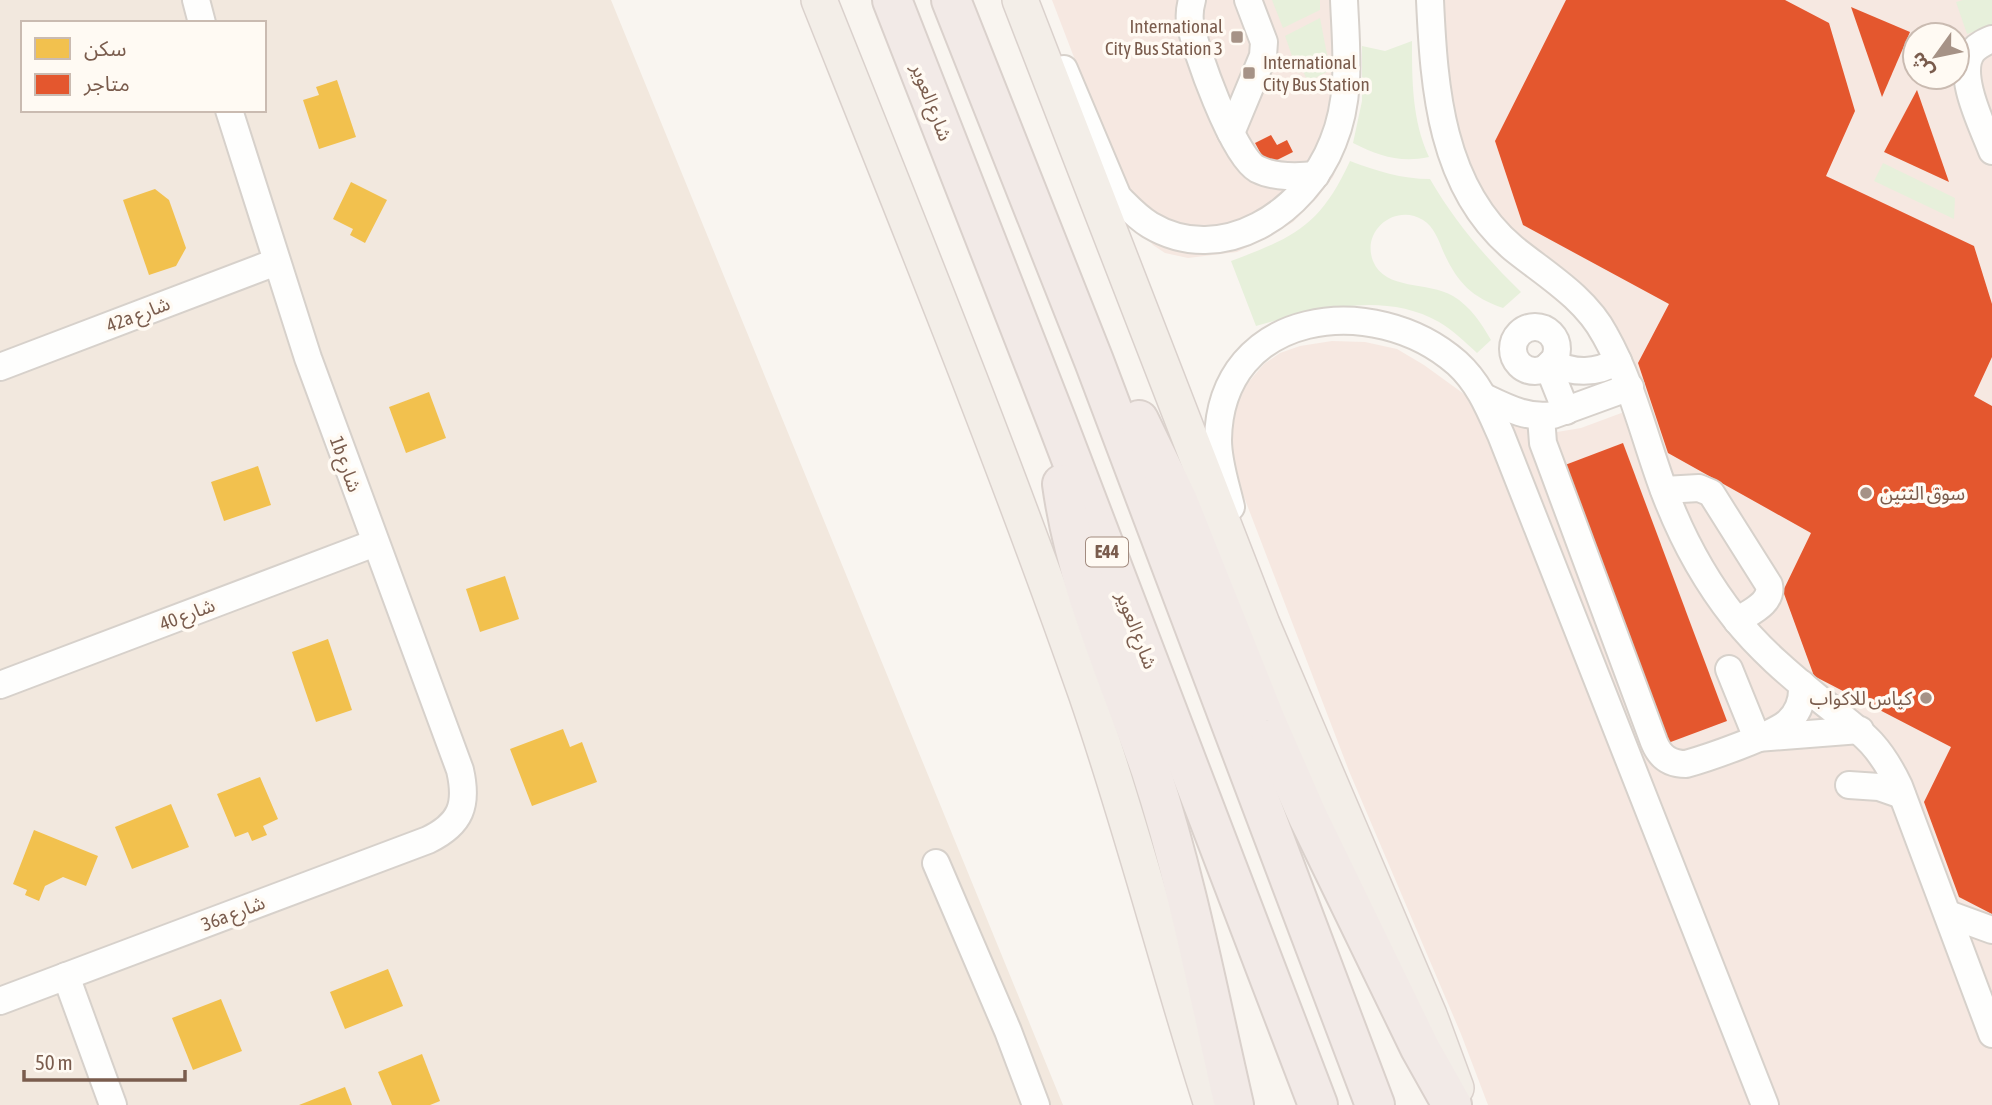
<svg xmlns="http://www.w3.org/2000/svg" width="1992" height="1105" viewBox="0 0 1992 1105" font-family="'Asap Condensed','Noto Sans Arabic',sans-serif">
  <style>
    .residential { fill: #f2e8de; fill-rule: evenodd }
    .commercial { fill: #f6e8e1; fill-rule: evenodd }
    .green { fill: #e7f0db }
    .homes { fill: #f2c14e }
    .shops { fill: #e4572e }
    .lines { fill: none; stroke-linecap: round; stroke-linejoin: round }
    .minor-casing { stroke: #d7d1cb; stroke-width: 30 }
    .major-casing { stroke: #dad1cc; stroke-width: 38 }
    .highway-casing { stroke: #dad1cc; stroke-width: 42 }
    .minor { stroke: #fefefd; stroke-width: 26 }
    .major { stroke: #f3eee8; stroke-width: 35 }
    .highway { stroke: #f2eae7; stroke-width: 38 }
    .poi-dot { fill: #a69286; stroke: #fffaf3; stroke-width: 2.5 }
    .labels { text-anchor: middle; stroke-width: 7; stroke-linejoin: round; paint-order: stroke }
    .shield { fill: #fffaf3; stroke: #a28b7f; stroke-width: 2 }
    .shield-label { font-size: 18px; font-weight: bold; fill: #7a5c4d }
    .poi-label { font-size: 19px; fill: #7a5c4d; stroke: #fffaf3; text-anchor: end }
    .street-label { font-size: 19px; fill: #7a5c4d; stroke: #fffaf3 }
  </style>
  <rect width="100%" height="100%" fill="#f9f5f0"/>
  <path class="residential" d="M 0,0 L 611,0 L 1063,1105 L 0,1105 ZM 23,23 L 264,23 L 264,110 L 23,110 Z"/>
  <g class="commercial">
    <polygon points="1052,0 1356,0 1359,101 1355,121 1333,177 1317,198 1293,222 1270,236 1237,252 1188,258 1165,253 1153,245 1141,232"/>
    <path d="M 1418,0 L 1992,0 L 1992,1105 L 1488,1105 L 1461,1034 L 1349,771 L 1226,450 L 1235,405 L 1246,385 L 1264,364 L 1280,353 L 1300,346 L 1332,341 L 1365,342 L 1397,349 L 1424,365 L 1464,394 L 1513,423 L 1532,430 L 1557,432 L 1581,428 L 1624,412 L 1597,348 L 1578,319 L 1501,254 L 1482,234 L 1451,185 L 1435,149 L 1428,125 L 1424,95 ZM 1915,35 L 1957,35 L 1957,77 L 1915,77 Z"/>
  </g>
  <g class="green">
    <polygon points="1272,0 1320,0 1320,10 1283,28"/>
    <polygon points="1963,0 1992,0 1992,26 1967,34 1956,2"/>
    <polygon points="1320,18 1330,70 1308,82 1303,71 1298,73 1285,36"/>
    <path d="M 1412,41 C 1412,81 1412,120 1429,157 C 1400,163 1379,156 1353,143 L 1362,101 L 1362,46 L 1385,51 Z"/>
    <path d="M 1350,161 C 1377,171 1401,179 1430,179 C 1455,222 1485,257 1521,292 L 1503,308 C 1471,297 1457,282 1443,251 C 1438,239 1434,227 1423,220 C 1396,203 1361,230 1373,261 C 1385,291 1428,281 1453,296 C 1471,307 1481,323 1491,340 L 1477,353 C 1465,342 1453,330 1439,322 C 1383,290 1313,310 1256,326 L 1231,261 C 1295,237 1320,226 1350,161 Z"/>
    <polygon points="1883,163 1955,198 1954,219 1874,181"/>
  </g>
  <g class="homes">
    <polygon points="337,80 356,137 319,149 303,100 319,95 316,87"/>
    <polygon points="351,182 387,200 365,243 350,235 353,229 333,219"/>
    <polygon points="155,189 169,200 186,248 176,266 149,275 123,200"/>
    <polygon points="429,392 446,438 406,453 389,407"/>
    <polygon points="258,466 271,505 224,521 211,482"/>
    <polygon points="505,576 519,619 480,632 466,589"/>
    <polygon points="328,639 352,710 316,722 292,652"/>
    <polygon points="563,729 570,747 582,742 597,782 532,806 510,749"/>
    <polygon points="260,777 278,819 263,826 267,835 252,841 248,832 235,837 217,794"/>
    <polygon points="171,804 189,847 132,869 115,827"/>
    <polygon points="34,830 98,856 86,886 63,877 45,886 39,901 25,895 27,890 13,884"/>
    <polygon points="388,969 403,1006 345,1029 330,992"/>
    <polygon points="221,999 242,1051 193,1070 172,1018"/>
    <polygon points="422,1054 440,1101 430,1105 392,1105 378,1072"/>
    <polygon points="345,1087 352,1105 299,1105"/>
  </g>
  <g class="shops">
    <polygon points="1566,0 1785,0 1829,23 1855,111 1826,176 1974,246 1992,304 1992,357 1974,396 1992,406 1992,914 1959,897 1924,802 1951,747 1814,676 1783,591 1811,533 1668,453 1638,363 1669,304 1523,225 1495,141"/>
    <polygon points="1851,7 1910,32 1882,97"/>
    <polygon points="1917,90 1949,182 1884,152"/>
    <polygon points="1271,135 1277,145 1287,140 1293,152 1267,165 1255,143"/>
    <polygon points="1623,443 1727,721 1668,743 1565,465"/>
  </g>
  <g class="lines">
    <g class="minor-casing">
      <g id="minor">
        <polyline points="196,0 202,23"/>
        <path d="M 1192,0 C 1190,7 1189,14 1190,22 C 1195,50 1233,156 1257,169 C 1275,178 1297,177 1316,175"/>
        <path d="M 1430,0 C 1434,89 1441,187 1513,248 C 1545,274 1585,297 1605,335 C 1632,383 1644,436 1663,488 C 1680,534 1704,579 1734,617 C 1759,649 1791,676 1822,701 C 1859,731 1877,740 1899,786 L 1992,1034"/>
        <path d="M 1992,39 C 1985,42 1978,45 1973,51 C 1955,73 1983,127 1992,151"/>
        <path d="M 1064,69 L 1118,197 C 1128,207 1137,217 1150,225 C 1222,268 1306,212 1333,142 C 1352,96 1346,48 1344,0"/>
        <polyline points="1231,133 1263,56 1264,42 1248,0"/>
        <circle cx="1535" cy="349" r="22"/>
        <path d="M 1551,363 C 1575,374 1596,374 1618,361"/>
        <polyline points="1548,366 1566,411"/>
        <polyline points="0,367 276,262"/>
        <path d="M 1484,397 C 1507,408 1528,419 1553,415 L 1630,387"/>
        <path d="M 1541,417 L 1543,443 L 1549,459 L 1654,742 C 1660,757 1670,764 1686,764 C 1708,758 1771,736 1787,723 C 1799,713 1803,699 1802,684"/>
        <path d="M 1664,490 L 1699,488 L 1711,493 L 1769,585 C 1773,603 1750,612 1737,621"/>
        <path d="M 1231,507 C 1226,485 1218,463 1218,440 C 1220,309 1374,290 1457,363 C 1479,383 1489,408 1501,435 L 1765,1105"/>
        <polyline points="1729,669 1757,738 1860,730"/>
        <polyline points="0,685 375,543"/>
        <polyline points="1849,785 1879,787 1902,795"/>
        <polyline points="936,863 1008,1031 1036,1105"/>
        <polyline points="1948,914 1992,930"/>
        <polyline points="66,976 113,1105"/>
        <path d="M 0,1001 L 428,840 C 461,824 468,805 460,770 L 308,358 L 229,110"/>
      </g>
    </g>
    <g class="major-casing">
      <g id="major">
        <path d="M 819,0 C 911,230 1004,459 1086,693 C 1133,829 1168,968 1212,1105"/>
        <polyline points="1020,0 1262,624 1429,1015 1456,1088"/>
      </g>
    </g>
    <g class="highway-casing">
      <g id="highway">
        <polyline points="892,0 1057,422 1318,1105"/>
        <polyline points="951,0 1094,361 1375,1105"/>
        <polyline points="1139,420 1178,501 1266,721 1308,817 1420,1048 1452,1105"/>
        <path d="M 1062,484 C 1076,585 1118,675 1151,771 C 1187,881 1208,993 1234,1105"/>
      </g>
    </g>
    <use href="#minor" class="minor"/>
    <use href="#major" class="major"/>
    <use href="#highway" class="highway"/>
  </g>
  <g class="poi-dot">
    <rect x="1230" y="30" width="14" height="14" rx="3.5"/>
    <rect x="1242" y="66" width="14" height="14" rx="3.5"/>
    <circle cx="1866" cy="493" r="7"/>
    <circle cx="1926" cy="698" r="7"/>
  </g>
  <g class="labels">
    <rect class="shield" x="1086" y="537.5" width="42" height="29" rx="5"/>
    <g class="shield-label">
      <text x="1107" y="558">E44</text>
    </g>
    <g class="poi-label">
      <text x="1223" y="33">International<tspan x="1223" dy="22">City Bus Station 3</tspan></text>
      <text x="1263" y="69" text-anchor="start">International<tspan x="1263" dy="22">City Bus Station</tspan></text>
      <text x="1880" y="500" text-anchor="start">سوق التنين</text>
      <text x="1912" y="705">كياس للاكواب</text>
    </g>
    <g class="street-label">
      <text transform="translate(932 102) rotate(69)" y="7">شارع العوير</text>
      <text transform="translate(138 314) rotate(-21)" y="7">42a شارع</text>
      <text transform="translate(346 464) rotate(70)" y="7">1b شارع</text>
      <text transform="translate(187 614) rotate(-21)" y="7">شارع 40</text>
      <text transform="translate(1137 630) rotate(69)" y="7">شارع العوير</text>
      <text transform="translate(233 913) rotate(-21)" y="7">36a شارع</text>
    </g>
  </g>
  <rect x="21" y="21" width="245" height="91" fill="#fffaf3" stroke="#cabbb1" stroke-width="2"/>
  <rect x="35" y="38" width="35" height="21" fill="#f2c14e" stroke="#cabbb1" stroke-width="2"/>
  <text x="84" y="56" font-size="21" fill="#7a5c4d">سكن</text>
  <rect x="35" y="74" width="35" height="21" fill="#e4572e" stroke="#cabbb1" stroke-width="2"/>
  <text x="84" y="91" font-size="21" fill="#7a5c4d">متاجر</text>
  <g transform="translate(1936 56) rotate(237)"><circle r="33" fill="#fffaf3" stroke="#cabbb1" stroke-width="2"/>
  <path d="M0-5L12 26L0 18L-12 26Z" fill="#a69286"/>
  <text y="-10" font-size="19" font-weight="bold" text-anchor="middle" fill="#7a5c4d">ش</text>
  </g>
  <path d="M24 1070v10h161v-10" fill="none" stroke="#7a5c4d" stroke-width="3.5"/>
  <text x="35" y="1070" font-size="21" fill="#7a5c4d" stroke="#fffaf3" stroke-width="5" paint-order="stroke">50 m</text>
</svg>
